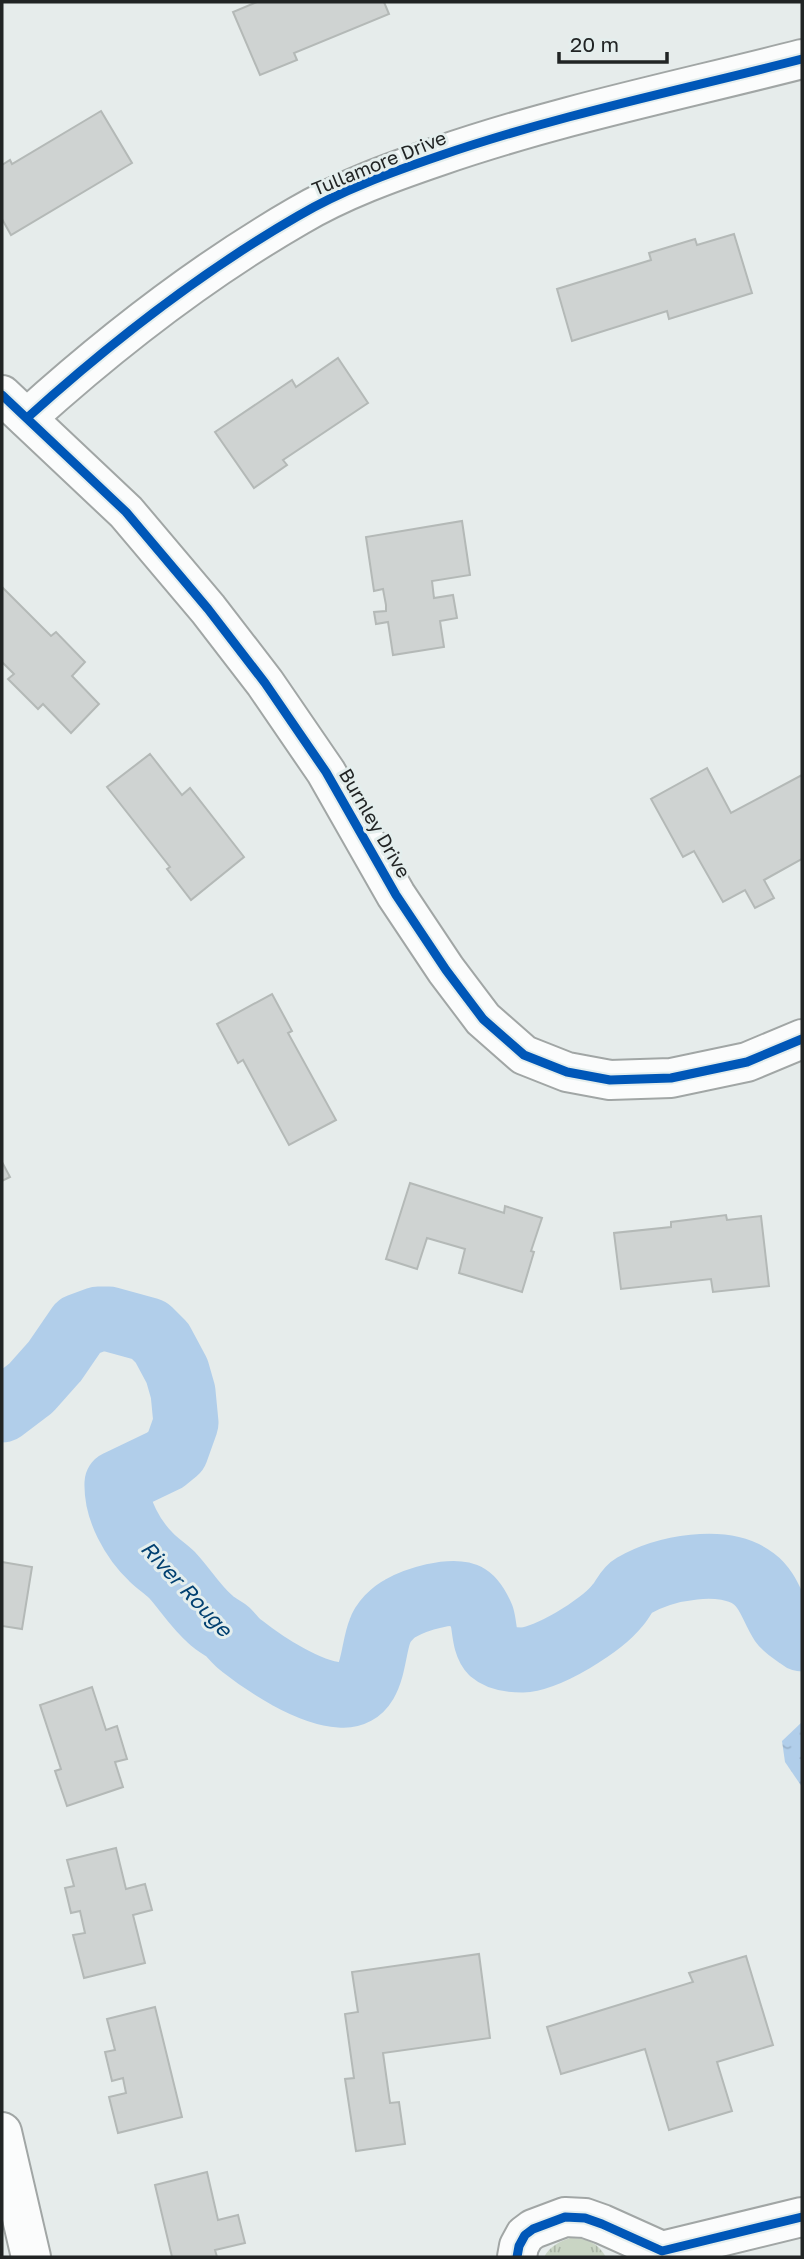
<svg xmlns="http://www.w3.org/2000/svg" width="804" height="2259" viewBox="0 0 804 2259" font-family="'Golos Text',sans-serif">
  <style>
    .grass { fill: url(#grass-tufts) }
    .water { fill: url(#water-ripples) }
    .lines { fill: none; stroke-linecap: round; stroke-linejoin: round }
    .river { stroke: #b1ceea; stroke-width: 65 }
    .building { fill: #cfd3d2; stroke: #b4b9b7; stroke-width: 2 }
    .minor-casing { stroke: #a1a6a5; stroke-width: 42 }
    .minor { stroke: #fbfcfc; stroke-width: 38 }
    .cycleway-casing { stroke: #e4eeed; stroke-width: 13 }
    .cycleway { stroke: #0057b8; stroke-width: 9 }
    .labels { text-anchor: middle; stroke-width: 6; stroke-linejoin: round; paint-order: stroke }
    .street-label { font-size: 19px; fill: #212424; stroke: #e4eeed }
    .water-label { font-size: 21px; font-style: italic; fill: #024171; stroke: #e4eeed }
  </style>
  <defs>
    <pattern id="grass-tufts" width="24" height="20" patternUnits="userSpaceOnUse" patternTransform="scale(1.75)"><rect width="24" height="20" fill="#c9d5c4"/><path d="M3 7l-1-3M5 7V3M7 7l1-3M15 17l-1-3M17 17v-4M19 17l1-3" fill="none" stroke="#acb7a8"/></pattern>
    <pattern id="water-ripples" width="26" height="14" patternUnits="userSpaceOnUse" patternTransform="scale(1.75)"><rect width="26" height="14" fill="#b1ceea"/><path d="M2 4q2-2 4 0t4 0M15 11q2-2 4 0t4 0" fill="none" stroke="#98b1c9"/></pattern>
  </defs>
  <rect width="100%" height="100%" fill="#e6eceb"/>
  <path class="grass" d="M 570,2238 C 587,2238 598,2243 606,2257 L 544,2257 C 550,2246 559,2242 570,2238 Z"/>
  <polygon class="water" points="802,1722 802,1787 785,1762 782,1741"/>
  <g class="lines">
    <path class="river" d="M 2,1410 L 31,1388 L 55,1361 L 79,1326 L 98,1319 L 109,1319 L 149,1330 L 162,1343 L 177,1371 L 183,1392 L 186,1423 L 176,1451 L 165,1460 L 117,1483 C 116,1510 133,1540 152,1558 C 158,1564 166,1569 172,1575 C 185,1589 195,1606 210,1619 C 215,1624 221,1627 227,1631 C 232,1636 236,1642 242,1646 C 266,1665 309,1693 340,1695 C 375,1698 371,1653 380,1631 C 383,1622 393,1612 401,1608 C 415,1600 452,1588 467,1596 C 473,1599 479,1610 482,1617 C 485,1627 484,1644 492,1652 C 500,1659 512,1660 522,1660 C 548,1659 601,1626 617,1606 C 623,1600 626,1590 633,1586 C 664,1568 724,1556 754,1579 C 769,1590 772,1608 782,1623 C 786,1629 796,1634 802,1639"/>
  </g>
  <g class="building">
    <polygon points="257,2 384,2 389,14 294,53 297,60 260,75 233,12"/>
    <polygon points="101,111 132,163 11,235 2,219 2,165 10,160 12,164"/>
    <polygon points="734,234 752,293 669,319 667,311 572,341 557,289 651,260 649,253 695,239 697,245"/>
    <polygon points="338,358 368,403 283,460 287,465 254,488 215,432 292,380 296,387"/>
    <polygon points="462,521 470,575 432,581 434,598 453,595 457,618 440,621 444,647 393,655 388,622 376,624 374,612 386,611 386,605 383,589 374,591 366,537"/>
    <polygon points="2,587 51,636 56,632 85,662 72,676 99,704 71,733 43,704 38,709 8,679 14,674 2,662"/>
    <polygon points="150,754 182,795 190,788 244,857 191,900 167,869 170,867 107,787"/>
    <polygon points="707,768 731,813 802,775 802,859 764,880 774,898 755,908 745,890 723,902 694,851 683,857 651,799"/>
    <polygon points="272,994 292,1031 288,1033 336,1120 289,1145 243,1060 238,1063 217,1024"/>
    <polygon points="2,1162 10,1177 2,1181"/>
    <polygon points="410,1183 504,1213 505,1206 542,1218 531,1251 534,1252 522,1292 459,1273 465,1249 427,1238 417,1269 386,1259"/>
    <polygon points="726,1215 727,1220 761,1216 769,1286 713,1292 711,1279 621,1289 614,1233 671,1227 671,1222"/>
    <polygon points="2,1562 32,1567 22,1629 2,1626"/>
    <polygon points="92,1687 106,1730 117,1726 127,1759 115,1762 123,1787 67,1806 55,1771 61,1769 40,1705"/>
    <polygon points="116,1848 126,1889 145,1884 152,1910 133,1915 145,1963 84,1978 73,1935 85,1933 80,1911 71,1913 65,1888 74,1886 67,1860"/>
    <polygon points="479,1954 490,2038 383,2053 390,2103 399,2102 405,2144 356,2151 345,2079 354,2078 345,2014 358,2012 352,1972"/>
    <polygon points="746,1956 773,2045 717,2062 732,2111 669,2130 645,2049 561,2074 547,2027 693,1982 689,1973"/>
    <polygon points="155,2007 182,2117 118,2133 109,2097 126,2093 123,2078 112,2081 105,2052 115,2050 107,2019"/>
    <polygon points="207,2172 218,2220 238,2215 245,2243 215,2250 217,2257 172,2257 155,2185"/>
  </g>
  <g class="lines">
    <g class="minor-casing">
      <g id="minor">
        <polyline points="2,395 126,512 208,609 265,683 326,772 396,895 446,970 483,1019 524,1055 567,1072 610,1080 671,1078 747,1062 802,1039"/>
        <path d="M 27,418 C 110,343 201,272 298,216 C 342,190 392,172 439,156 C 558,115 681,90 802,59"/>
        <polyline points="2,2132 31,2257"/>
        <polyline points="517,2257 519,2246 525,2235 533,2229 565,2217 585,2218 602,2224 662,2251 802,2217"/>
      </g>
    </g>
    <use href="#minor" class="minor"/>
    <g class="cycleway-casing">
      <g id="cycleway">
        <polyline points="2,395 126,512 208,609 265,683 326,772 396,895 446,970 483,1019 524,1055 567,1072 610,1080 671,1078 747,1062 802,1039"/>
        <path d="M 27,418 C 110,343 201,272 298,216 C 342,190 392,172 439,156 C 558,115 681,90 802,59"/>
        <polyline points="517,2257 519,2246 525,2235 533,2229 565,2217 585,2218 602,2224 662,2251 802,2217"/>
      </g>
    </g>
    <use href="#cycleway" class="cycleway"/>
  </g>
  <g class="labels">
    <g class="street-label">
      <text transform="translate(379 163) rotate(-22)" y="7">Tullamore Drive</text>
      <text transform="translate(375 823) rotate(60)" y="7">Burnley Drive</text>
    </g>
    <g class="water-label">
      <text transform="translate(186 1589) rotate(47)" y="7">River Rouge</text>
    </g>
  </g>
  <rect width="804" height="2259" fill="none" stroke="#212424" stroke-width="7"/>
  <path d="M559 52v10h108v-10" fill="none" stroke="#212424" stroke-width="3.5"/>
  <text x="570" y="52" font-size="21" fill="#212424" stroke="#e4eeed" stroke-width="5" paint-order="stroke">20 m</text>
</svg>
